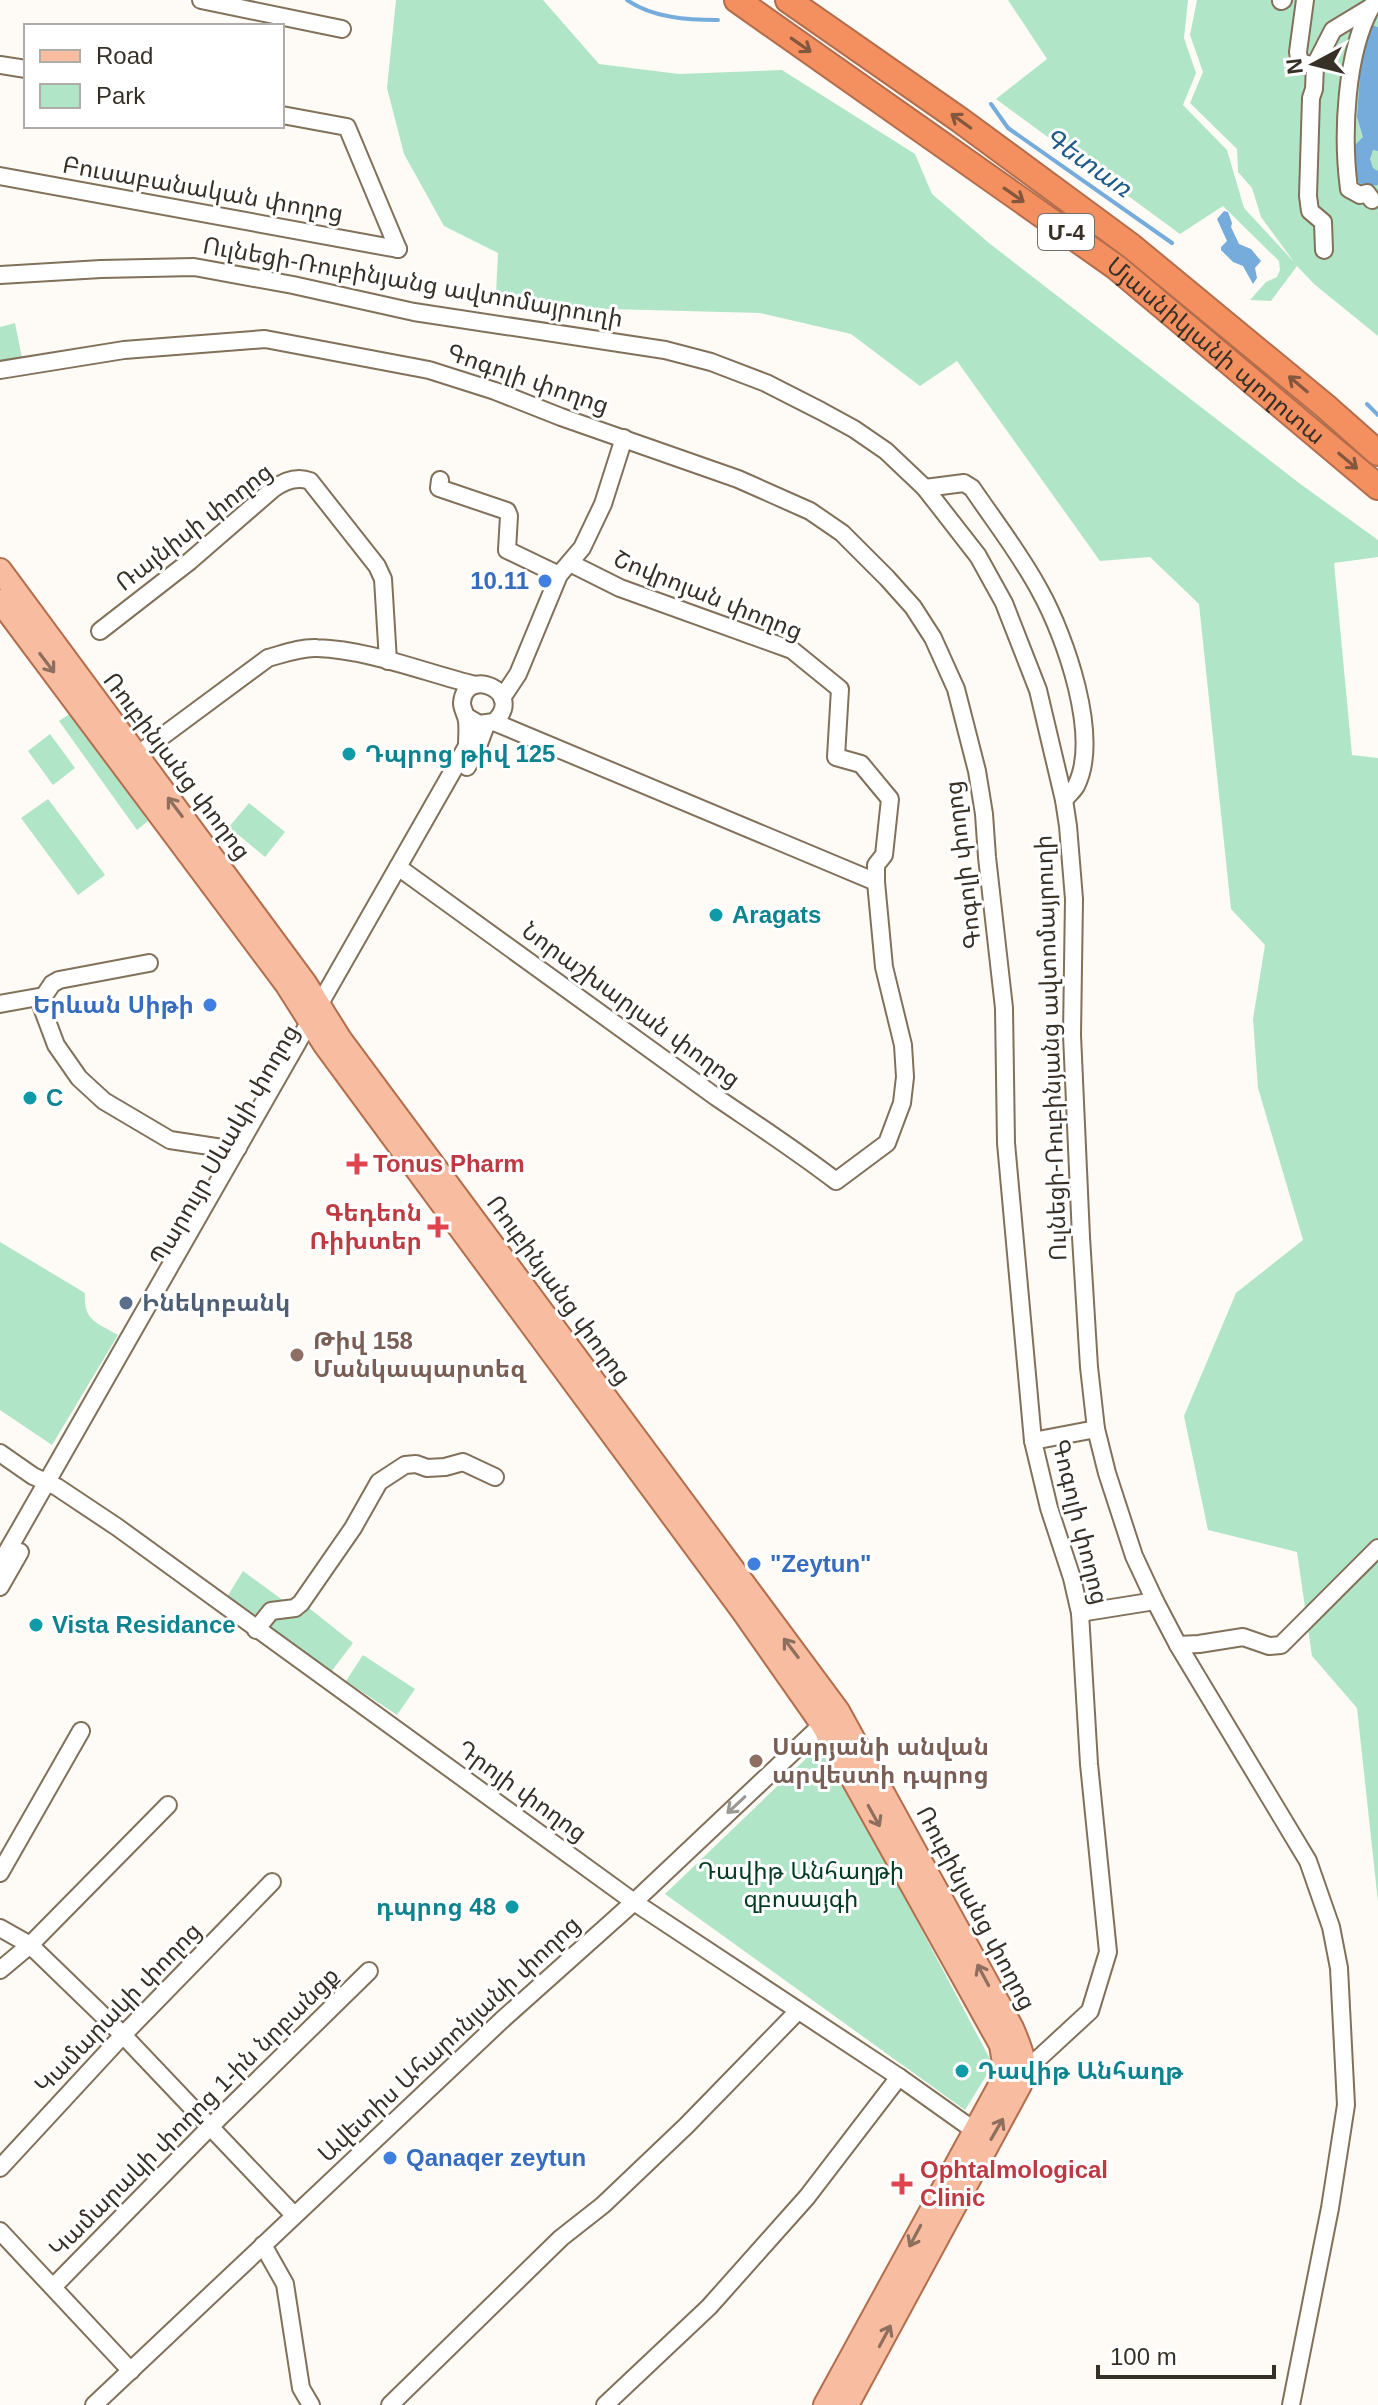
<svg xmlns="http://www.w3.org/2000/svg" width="1378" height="2405" viewBox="0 0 1378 2405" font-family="Arial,'Noto Sans Armenian',sans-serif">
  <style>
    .green { fill: #b0e6c7 }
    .water { fill: #75acdc }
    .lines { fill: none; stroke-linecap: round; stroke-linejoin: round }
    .stream { stroke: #75acdc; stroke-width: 4 }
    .minor-casing { stroke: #81705a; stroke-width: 20 }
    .major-casing { stroke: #b26e4c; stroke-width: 26 }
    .highway-casing { stroke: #b26e4c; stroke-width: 28 }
    .minor { stroke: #fff; stroke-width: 16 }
    .major { stroke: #f8bca0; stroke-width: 22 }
    .highway { stroke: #f48f60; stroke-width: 24 }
    .oneway { stroke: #83563e }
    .oneway2 { stroke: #8e6f5d }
    .oneway3 { stroke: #9b9893 }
    .shop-dot { fill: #3f7fe0; stroke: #fff; stroke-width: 3 }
    .culture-dot { fill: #0f9aa8; stroke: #fff; stroke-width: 3 }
    .health-dot { fill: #e0444e; stroke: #fff; stroke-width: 3 }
    .service-dot { fill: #5c6f8a; stroke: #fff; stroke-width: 3 }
    .education-dot { fill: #8d6e63; stroke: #fff; stroke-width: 3 }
    .labels { text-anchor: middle; stroke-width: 6; stroke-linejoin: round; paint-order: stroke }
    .shield { fill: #fff; stroke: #736e68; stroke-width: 2 }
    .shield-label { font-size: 22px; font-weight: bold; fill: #373027 }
    .street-label { font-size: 24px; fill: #373027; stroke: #fff }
    .shop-label { font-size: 24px; font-weight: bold; fill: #366cbe; stroke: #fff; text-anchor: end }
    .culture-label { font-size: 24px; font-weight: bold; fill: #0d838f; stroke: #fff; text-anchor: start }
    .health-label { font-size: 24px; font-weight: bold; fill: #be3a42; stroke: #fff; text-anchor: start }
    .service-label { font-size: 24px; font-weight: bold; fill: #4e5e75; stroke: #fff; text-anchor: start }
    .education-label { font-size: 24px; font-weight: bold; fill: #785e54; stroke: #fff; text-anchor: start }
    .park-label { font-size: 24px; fill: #003b23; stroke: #fff }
    .water-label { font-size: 26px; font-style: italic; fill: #1f5b89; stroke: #fff }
  </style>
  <rect width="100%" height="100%" fill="#fefaf5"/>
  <g class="green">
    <polygon points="396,0 543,0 599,64 679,74 782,70 915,154 932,194 989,243 1299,483 1378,540 1378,557 1334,563 1352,755 1378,758 1378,1902 1357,1708 1312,1656 1297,1552 1208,1530 1184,1416 1236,1293 1303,1240 1258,1088 1253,1019 1265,945 1231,909 1199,604 1150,557 1100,561 957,361 920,386 851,334 760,313 572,308 496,294 498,253 444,226 404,154 387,88"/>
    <polygon points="1008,0 1188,0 1184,38 1196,73 1183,105 1227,150 1244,208 1294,262 1261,217 1252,188 1238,172 1237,149 1190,103 1203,72 1190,35 1197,0 1378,0 1378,336 1314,284 1297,266 1271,301 1250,300 1266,282 1277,277 1280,270 1279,261 1223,206 1180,234 996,99 1047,59"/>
    <polygon points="15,323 22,358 0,363 0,327"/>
    <polygon points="71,713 148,821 137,830 59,721"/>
    <polygon points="50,734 75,768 53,785 28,751"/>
    <polygon points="48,799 105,875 78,895 21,818"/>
    <polygon points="249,803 285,832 265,857 229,827"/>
    <path d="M 0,1242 L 85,1293 C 83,1320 96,1322 118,1335 L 52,1445 L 0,1410 Z"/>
    <polygon points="243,1571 303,1615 309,1608 353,1643 331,1672 227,1597"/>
    <polygon points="363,1655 415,1689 397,1715 346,1681"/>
    <polygon points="817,1748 843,1781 990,2059 991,2068 965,2110 665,1894"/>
  </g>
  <g class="water">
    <polygon points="1371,25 1378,27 1378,151 1373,150 1370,159 1373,168 1378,171 1378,185 1368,186 1359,183 1356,173 1354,146 1363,137 1357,117 1361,62"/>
    <polygon points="1224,211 1228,212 1232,223 1231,227 1239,244 1251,249 1261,261 1255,268 1257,278 1253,284 1243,266 1233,262 1221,250 1221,247 1227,241 1217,219"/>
  </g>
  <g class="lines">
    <g class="stream">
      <path d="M 627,0 C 653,18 688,20 718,20"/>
      <polyline points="991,104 1008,128 1172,243"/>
      <polyline points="1367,404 1378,415"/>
    </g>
    <g class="minor-casing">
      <g id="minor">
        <polyline points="201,0 342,29"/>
        <path d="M 1305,0 L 1298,52 C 1299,64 1304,64 1315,65"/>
        <polyline points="1281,1 1283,0"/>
        <polyline points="0,65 26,69"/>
        <polyline points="282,115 347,127 398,249"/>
        <polyline points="0,176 398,249"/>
        <path d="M 1372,200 L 1367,193 L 1360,195 L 1349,189 C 1342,136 1345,51 1373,4"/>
        <polyline points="1324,250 1323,222 1310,211 1308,196 1311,98 1314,89 1315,65 1333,30 1371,7"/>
        <polyline points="0,275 101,269 194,267 293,285 414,312 665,350 711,362 766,383 821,411 854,429 886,451 925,488 978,556 1004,603 1038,690 1064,800 1068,826 1074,899 1072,1035 1081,1237 1089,1367 1096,1429 1107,1473 1134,1556 1155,1601 1178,1645 1308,1861 1331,1927 1339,1968 1346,2105 1330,2208 1291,2405"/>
        <polyline points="0,370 124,350 265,339 429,370 495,391 561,417 738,479 810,511 842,533 887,578 913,607 933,638 956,689 977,771 984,814 987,857 1004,1008 1006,1143 1033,1441 1049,1508 1072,1578 1080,1613 1089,1764 1108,1952 1090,2011 1025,2071"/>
        <polyline points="440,480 439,488 507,511 509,516 507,550 559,575"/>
        <path d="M 925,488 L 964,483 L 972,488 C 995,522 1021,555 1040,591 C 1065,636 1101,737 1076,786 C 1073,791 1068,795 1064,800"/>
        <path d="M 100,631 L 190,561 L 273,489 C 284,481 297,476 310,481 L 377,566 L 383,579 L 388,661"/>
        <polyline points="502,698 518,674 559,575 582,548 603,504 624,438"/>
        <polyline points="494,722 876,882"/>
        <path d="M 137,755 L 268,658 C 283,654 301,647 317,648 C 370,650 423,672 475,685"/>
        <polyline points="467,767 477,749 486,725"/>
        <path d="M 398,867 L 716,1097 C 757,1125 797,1151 836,1181 L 887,1143 L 902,1103 L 905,1077 L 903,1045 L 884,967 L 876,882 L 876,865 L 884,855 L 890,799 L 861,764 L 836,757 L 840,689 L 792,650 L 620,588 L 570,563"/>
        <polyline points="44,996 41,1005 56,1045 79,1078 104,1101 170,1140 229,1149 238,1148"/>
        <polyline points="0,1004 44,996 52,984 59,980 149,963"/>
        <polyline points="1033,1441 1096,1429"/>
        <polyline points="0,1453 33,1476 57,1487 117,1527 634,1902 899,2077 975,2131"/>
        <path d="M 0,1564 L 467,746 C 467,738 468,729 467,721 C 466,714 462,709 462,703 C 465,665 527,692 494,722 L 479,724 L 467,717"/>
        <polyline points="0,1587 20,1552"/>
        <polyline points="1080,1613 1155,1601"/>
        <polyline points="256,1630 271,1611 295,1608 301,1603 353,1528 379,1482 405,1465 416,1464 427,1468 445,1467 463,1462 495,1477"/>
        <polyline points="1178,1645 1199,1644 1243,1637 1269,1646 1281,1645 1378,1548"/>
        <polyline points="0,1873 81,1731"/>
        <polyline points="0,1928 30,1945 123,2035 294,2215"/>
        <polyline points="0,1970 30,1945 168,1805"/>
        <polyline points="0,2168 123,2035 272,1882"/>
        <polyline points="0,2231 131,2371"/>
        <polyline points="263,2245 285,2284 301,2388 311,2405"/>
        <polyline points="53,2287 211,2126 369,1971"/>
        <polyline points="94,2405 502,2020 634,1902 830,1717"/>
        <polyline points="390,2405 561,2238 603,2205 686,2126 798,2011"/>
        <polyline points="605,2405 709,2307 807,2197 899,2077"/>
      </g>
    </g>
    <g class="major-casing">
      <g id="major">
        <path d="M 0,570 L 305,983 L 340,1039 L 838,1711 L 1012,2028 C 1021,2050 1028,2062 1020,2085 L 847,2405"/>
        <polyline points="0,601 287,985 325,1045 742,1610 822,1724 1001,2045 1005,2069 1000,2085 825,2405"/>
      </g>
    </g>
    <g class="highway-casing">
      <g id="highway">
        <path id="s1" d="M 737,0 L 1116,267 L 1378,487"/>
        <polyline points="788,0 960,120 1131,246 1325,406 1378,453"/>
      </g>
    </g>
    <use href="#minor" class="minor"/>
    <use href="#major" class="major"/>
    <use href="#highway" class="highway"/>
  </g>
  <defs><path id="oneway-shaft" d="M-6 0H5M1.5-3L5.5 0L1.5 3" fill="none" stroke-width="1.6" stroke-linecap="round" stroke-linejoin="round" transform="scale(2)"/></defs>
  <g class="oneway">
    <use href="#oneway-shaft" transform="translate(801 45) rotate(35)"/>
    <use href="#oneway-shaft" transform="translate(961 121) rotate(-144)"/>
    <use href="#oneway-shaft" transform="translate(1014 195) rotate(35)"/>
    <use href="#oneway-shaft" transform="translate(1298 384) rotate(-140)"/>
    <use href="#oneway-shaft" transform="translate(1348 461) rotate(40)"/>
  </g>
  <g class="oneway2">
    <use href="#oneway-shaft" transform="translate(47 663) rotate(53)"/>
    <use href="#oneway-shaft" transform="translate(175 807) rotate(-127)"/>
    <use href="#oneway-shaft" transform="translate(791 1648) rotate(-127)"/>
    <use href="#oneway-shaft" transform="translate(874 1816) rotate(61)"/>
    <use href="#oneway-shaft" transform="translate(983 1975) rotate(-118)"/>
    <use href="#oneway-shaft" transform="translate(997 2129) rotate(-60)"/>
    <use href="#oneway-shaft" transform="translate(915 2236) rotate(118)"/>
    <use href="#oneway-shaft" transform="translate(885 2336) rotate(-62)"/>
  </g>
  <use class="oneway3" href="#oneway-shaft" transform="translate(736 1805) rotate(137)"/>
  <g class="shop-dot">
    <circle cx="545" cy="581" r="8"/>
    <circle cx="210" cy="1005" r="8"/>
    <circle cx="754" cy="1564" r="8"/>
    <circle cx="390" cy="2158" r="8"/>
  </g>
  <g class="culture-dot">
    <circle cx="349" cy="754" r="8"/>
    <circle cx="716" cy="915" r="8"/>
    <circle cx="30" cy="1098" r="8"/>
    <circle cx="36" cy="1625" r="8"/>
    <circle cx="512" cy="1907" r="8"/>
    <circle cx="962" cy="2071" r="8"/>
  </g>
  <g class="health-dot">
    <path d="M353 1152h8v8h8v8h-8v8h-8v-8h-8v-8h8z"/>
    <path d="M434 1215h8v8h8v8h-8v8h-8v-8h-8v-8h8z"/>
    <path d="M898 2172h8v8h8v8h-8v8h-8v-8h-8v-8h8z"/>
  </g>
  <circle class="service-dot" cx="126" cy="1303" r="8"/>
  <g class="education-dot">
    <circle cx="297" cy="1355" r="8"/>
    <circle cx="756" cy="1761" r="8"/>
  </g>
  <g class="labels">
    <rect class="shield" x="1038" y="214" width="56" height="36" rx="6"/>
    <g class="shield-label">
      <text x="1066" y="240">Մ-4</text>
    </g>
    <g class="street-label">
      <text transform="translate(203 189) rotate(10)" y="8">Բուսաբանական փողոց</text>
      <text transform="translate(413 282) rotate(10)" y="8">Ուլնեցի-Ռուբինյանց ավտոմայրուղի</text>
      <text dy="8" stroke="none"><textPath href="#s1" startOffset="594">Մյասնիկյանի պողոտա</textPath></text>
      <text transform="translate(528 379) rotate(19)" y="8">Գոգոլի փողոց</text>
      <text transform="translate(194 527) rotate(-38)" y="8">Ռայնիսի փողոց</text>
      <text transform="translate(708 595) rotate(22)" y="8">Շովրոյան փողոց</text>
      <text transform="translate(177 766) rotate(53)" y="8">Ռուբինյանց փողոց</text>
      <text transform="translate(963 865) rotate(-97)" y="8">Գոգոլի փողոց</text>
      <text transform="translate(631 1005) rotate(36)" y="8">Նորաշխարյան փողոց</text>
      <text transform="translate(1051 1048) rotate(-92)" y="8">Ուլնեցի-Ռուբինյանց ավտոմայրուղի</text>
      <text transform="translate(224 1145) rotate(-60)" y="8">Պարույր Սևակի փողոց</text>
      <text transform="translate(559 1290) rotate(54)" y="8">Ռուբինյանց փողոց</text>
      <text transform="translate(1080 1522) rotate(76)" y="8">Գոգոլի փողոց</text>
      <text transform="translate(522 1791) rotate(36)" y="8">Դրոյի փողոց</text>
      <text transform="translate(976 1908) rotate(62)" y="8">Ռուբինյանց փողոց</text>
      <text transform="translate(118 2008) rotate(-46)" y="8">Կամարակի փողոց</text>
      <text transform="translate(449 2039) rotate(-43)" y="8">Ավետիս Ահարոնյանի փողոց</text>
      <text transform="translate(194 2112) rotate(-45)" y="8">Կամարակի փողոց 1-ին նրբանցք</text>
    </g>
    <g class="shop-label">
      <text x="529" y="589">10.11</text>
      <text x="194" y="1013">Երևան Սիթի</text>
      <text x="770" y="1572" text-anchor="start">"Zeytun"</text>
      <text x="406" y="2166" text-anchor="start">Qanaqer zeytun</text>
    </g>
    <g class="culture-label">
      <text x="365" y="762">Դպրոց թիվ 125</text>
      <text x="732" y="923">Aragats</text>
      <text x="46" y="1106">C</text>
      <text x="52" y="1633">Vista Residance</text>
      <text x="496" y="1915" text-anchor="end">դպրոց 48</text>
      <text x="978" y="2079">Դավիթ Անհաղթ</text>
    </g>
    <g class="health-label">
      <text x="373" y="1172">Tonus Pharm</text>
      <text x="422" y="1221" text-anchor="end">Գեդեոն<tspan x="422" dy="28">Ռիխտեր</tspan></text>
      <text x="920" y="2178">Ophtalmological<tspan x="920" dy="28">Clinic</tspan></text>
    </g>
    <g class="service-label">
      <text x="142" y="1311">Ինեկոբանկ</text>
    </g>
    <g class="education-label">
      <text x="313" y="1349">Թիվ 158<tspan x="313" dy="28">Մանկապարտեզ</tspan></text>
      <text x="772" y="1755">Սարյանի անվան<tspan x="772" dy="28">արվեստի դպրոց</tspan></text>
    </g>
    <g class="park-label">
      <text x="801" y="1879">Դավիթ Անհաղթի<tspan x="801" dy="28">զբոսայգի</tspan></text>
    </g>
    <g class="water-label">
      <text transform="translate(1088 162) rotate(35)" y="9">Գետառ</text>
    </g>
  </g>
  <rect x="24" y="24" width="260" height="104" fill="#ffffff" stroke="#afaca9" stroke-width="2"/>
  <rect x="40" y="50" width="40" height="12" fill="#f8bca0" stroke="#afaca9" stroke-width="2"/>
  <text x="96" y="64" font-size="24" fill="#373027">Road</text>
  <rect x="40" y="84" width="40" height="24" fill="#b0e6c7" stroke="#afaca9" stroke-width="2"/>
  <text x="96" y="104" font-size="24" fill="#373027">Park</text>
  <g transform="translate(1314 64) rotate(263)" stroke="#ffffff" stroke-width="6" paint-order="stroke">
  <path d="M0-6L14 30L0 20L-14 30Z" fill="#373027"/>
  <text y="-12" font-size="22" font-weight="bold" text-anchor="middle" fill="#373027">N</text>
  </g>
  <path d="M1098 2365v12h176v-12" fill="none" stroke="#373027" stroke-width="4"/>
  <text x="1110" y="2365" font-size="24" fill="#373027" stroke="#ffffff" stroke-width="6" paint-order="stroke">100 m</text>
</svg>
